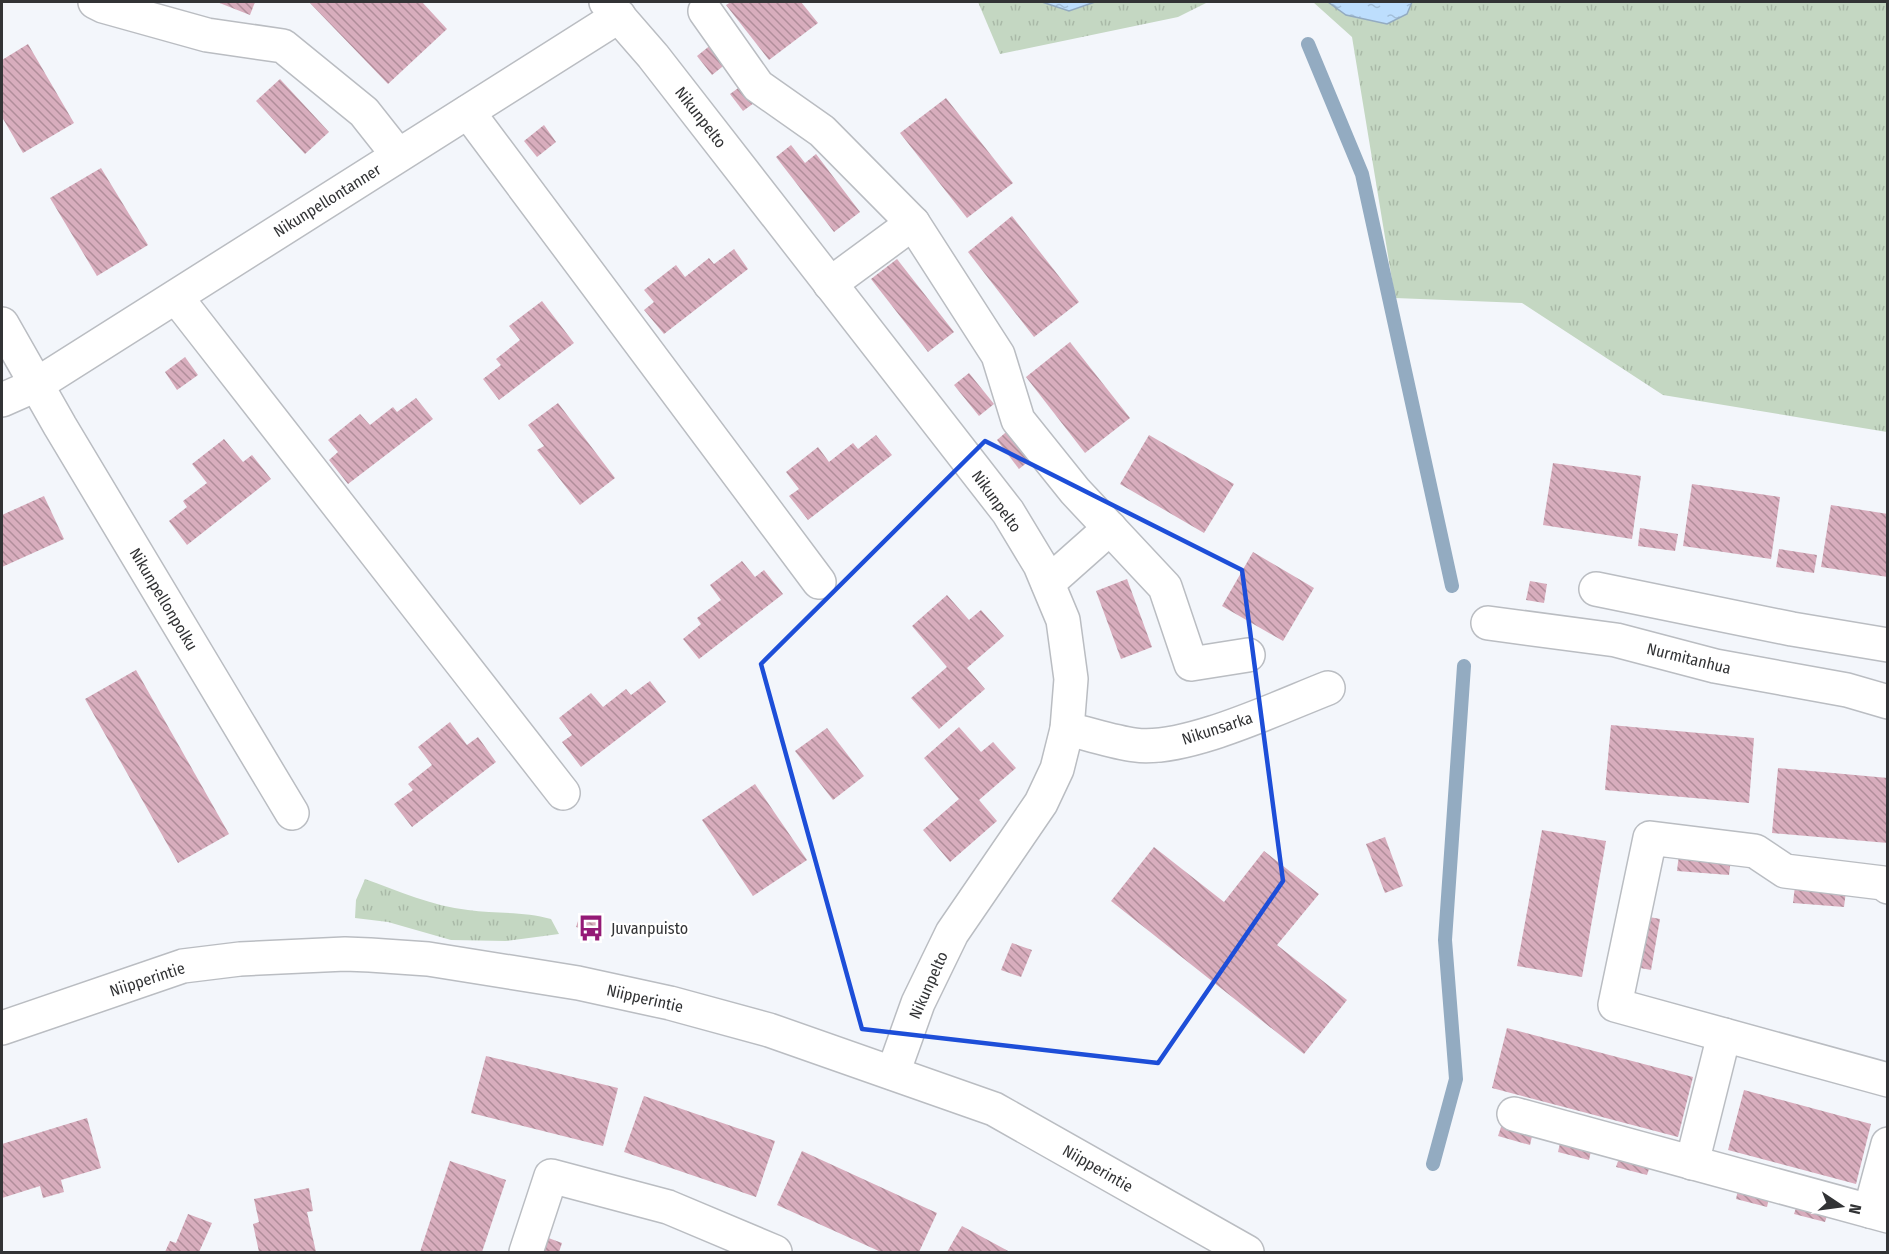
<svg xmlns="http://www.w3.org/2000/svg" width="1889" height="1254" viewBox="0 0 1889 1254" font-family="'Fira Sans Condensed',sans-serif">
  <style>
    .grass { fill: url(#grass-tufts) }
    .water { fill: url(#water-ripples); stroke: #93abc1; stroke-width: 1.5 }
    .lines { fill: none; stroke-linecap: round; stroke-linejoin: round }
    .stream { stroke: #93abc1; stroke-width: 14 }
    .building { fill: url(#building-back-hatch) }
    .minor-casing { stroke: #babdc2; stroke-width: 36 }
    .minor { stroke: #fff; stroke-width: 33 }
    .marked { fill: none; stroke: #1d4ed8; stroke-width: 4.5; stroke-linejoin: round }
    .labels { text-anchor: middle; stroke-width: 4.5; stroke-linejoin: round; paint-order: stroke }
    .street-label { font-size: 16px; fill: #323335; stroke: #fff }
    .poi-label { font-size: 16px; fill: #323335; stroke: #fff; text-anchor: start }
  </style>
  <defs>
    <pattern id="grass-tufts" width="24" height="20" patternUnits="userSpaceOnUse" patternTransform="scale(1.5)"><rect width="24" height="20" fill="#c4d7c2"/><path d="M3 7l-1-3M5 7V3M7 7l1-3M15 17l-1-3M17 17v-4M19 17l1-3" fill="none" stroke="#a9b9a7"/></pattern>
    <pattern id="water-ripples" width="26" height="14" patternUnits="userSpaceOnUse" patternTransform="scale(1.5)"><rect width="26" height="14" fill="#bddefd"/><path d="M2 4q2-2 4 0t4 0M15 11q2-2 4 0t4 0" fill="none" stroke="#a3bfd9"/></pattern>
    <pattern id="building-back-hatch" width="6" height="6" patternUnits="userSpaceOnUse" patternTransform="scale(1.5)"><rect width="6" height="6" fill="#d8adbd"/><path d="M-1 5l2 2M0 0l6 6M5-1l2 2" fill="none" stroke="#b08d9a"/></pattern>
  </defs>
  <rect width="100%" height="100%" fill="#f3f6fb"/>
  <g class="grass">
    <polygon points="978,2 1208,2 1178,17 1000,54"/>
    <polygon points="1313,2 1887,2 1887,432 1663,395 1522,303 1395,298 1352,37"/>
    <path d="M 365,879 C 398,891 432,906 468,910 C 495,914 524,911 551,919 L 559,934 L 506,941 L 451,940 L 388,922 L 355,918 L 356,900 Z"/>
  </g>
  <g class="water">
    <polygon points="1042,2 1095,2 1069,11"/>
    <polygon points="1328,2 1412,2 1407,14 1387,24 1346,15"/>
  </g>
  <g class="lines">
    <g class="stream">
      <polyline points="1308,44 1362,174 1452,586"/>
      <polyline points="1433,1164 1456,1079 1445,940 1464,666"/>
    </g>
  </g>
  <g class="building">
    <polygon points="217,2 255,2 250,15"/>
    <polygon points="309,2 422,2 447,29 388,84"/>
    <polygon points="731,2 801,2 818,23 769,60 726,5"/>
    <polygon points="28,44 74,123 23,153 2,117 2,60"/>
    <polygon points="712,44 727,63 712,75 697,56"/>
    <polygon points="280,79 329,132 305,154 256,101"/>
    <polygon points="741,86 754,103 743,111 730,94"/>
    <polygon points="946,98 1013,183 967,218 900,133"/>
    <polygon points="544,125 556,142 537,157 524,141"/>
    <polygon points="791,145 805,163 816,154 860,212 834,232 776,157"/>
    <polygon points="101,168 148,245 97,276 50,198"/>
    <polygon points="1012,216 1079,302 1034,337 968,252"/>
    <polygon points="734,249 748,269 664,334 644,310 654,302 644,290 676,265 685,277 709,258 714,264"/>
    <polygon points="897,259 954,332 928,352 871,279"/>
    <polygon points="542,301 574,343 499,400 483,379 501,365 496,359 520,340 509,326"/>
    <polygon points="1070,342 1130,418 1085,453 1026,377"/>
    <polygon points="185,357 198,375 177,390 165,372"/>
    <polygon points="969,373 994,404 979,416 954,385"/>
    <polygon points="416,398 433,419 348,484 329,460 338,452 328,440 360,414 370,425 393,407 397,412"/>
    <polygon points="558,403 615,478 580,505 537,450 544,446 528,425"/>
    <polygon points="1012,427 1034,457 1019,469 997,440"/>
    <polygon points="876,435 892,455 808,520 789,496 799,489 786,472 818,447 829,462 853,443 858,449"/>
    <polygon points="1149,435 1234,484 1204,533 1120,484"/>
    <polygon points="224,439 243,462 252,455 271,479 187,545 169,521 187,507 183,501 207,483 192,464"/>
    <polygon points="1553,463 1641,476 1632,539 1543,525"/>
    <polygon points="1692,484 1780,497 1771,559 1683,546"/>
    <polygon points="44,496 64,539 2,567 2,515"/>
    <polygon points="1831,505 1888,514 1888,577 1821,567"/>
    <polygon points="1640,528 1678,534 1675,551 1638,546"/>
    <polygon points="1779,549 1817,555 1814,573 1776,567"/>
    <polygon points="1253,552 1314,588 1283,641 1222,606"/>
    <polygon points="742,561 755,577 764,570 783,594 699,659 683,639 701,624 697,618 721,600 710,585"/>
    <polygon points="1127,579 1152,647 1121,659 1096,591"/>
    <polygon points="1530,581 1547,584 1544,603 1526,600"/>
    <polygon points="947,595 969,620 981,610 1004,636 967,668 985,689 939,729 911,698 947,667 912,626"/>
    <polygon points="136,670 229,834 178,863 85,699"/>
    <polygon points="650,681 666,702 581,767 562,742 572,735 559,718 591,693 603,707 626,689 631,695"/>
    <polygon points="450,722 467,745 478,737 496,762 412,827 394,804 413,790 408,784 432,765 418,747"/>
    <polygon points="1611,725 1754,738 1749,803 1605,790"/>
    <polygon points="959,727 981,752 993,742 1016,768 979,800 997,821 950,862 923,830 959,799 924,758"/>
    <polygon points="827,728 864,776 833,800 795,751"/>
    <polygon points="1778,768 1888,778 1888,843 1772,833"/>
    <polygon points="755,784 807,860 753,896 702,820"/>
    <polygon points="1542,830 1606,841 1582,977 1517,966"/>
    <polygon points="1385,837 1403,886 1385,893 1366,844"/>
    <polygon points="1154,847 1224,902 1264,851 1319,894 1277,945 1347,1000 1304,1054 1111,901"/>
    <polygon points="1679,854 1731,859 1729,875 1677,871"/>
    <polygon points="1795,886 1846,891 1844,907 1793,903"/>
    <polygon points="1644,916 1660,919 1651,970 1635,967"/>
    <polygon points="579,918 604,924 602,933 576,927"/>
    <polygon points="1012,943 1032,950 1021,977 1001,970"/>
    <polygon points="1507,1028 1693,1077 1678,1137 1492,1088"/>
    <polygon points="486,1056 618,1088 603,1146 471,1113"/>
    <polygon points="1744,1090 1871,1124 1856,1184 1728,1150"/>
    <polygon points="644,1096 775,1141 756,1197 624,1152"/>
    <polygon points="87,1118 101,1168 61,1180 64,1192 43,1198 40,1186 2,1198 2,1144"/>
    <polygon points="1502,1124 1533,1132 1530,1145 1498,1136"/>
    <polygon points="1561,1139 1592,1147 1589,1160 1558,1152"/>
    <polygon points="802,1151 937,1213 919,1252 881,1252 777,1205"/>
    <polygon points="1620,1155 1651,1163 1647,1175 1616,1167"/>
    <polygon points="450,1161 506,1180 482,1252 420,1252"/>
    <polygon points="1739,1186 1770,1194 1767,1207 1736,1199"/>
    <polygon points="309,1188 313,1211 307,1212 316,1252 259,1252 253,1224 259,1222 254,1199"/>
    <polygon points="1798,1202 1829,1210 1825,1222 1794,1214"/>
    <polygon points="188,1214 212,1223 199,1252 165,1252 170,1241 176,1243"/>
    <polygon points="962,1226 1010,1252 947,1252"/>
    <polygon points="543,1236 562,1243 559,1252 537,1252"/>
  </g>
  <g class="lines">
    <g class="minor-casing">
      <g id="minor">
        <polyline points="95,2 103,6 207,35 283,46 364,112 398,155"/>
        <polyline points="606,2 653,56 1008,512 1040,565 1063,620 1071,679 1067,729 1057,769 1041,803 952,933 918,1003 893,1073"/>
        <polyline points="705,11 758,86 822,131 913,223 998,355 1018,420 1075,491 1165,587 1191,664 1248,655"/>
        <polyline points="468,112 819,582"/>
        <polyline points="830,284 913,223"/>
        <polyline points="176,297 563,793"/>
        <polyline points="2,324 60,426 292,813"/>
        <polyline points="2,400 36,385 619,16"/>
        <polyline points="1048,583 1110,528"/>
        <polyline points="1596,589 1792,629 1888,645"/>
        <polyline points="1488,623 1616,640 1715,666 1847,690 1888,702"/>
        <path d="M 1067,729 C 1090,734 1112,742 1135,745 C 1185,752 1279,707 1328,688"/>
        <polyline points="1888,887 1883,883 1785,871 1755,851 1650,838 1615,1005 1888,1080"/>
        <polyline points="2,1028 183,966 240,959 345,954 370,955 428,959 578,983 670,1003 769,1030 994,1109 1247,1252"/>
        <polyline points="1514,1114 1888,1216"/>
        <polyline points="1692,1163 1724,1035"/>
        <polyline points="1870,1211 1888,1144"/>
        <polyline points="526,1252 551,1176 668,1207 775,1252"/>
      </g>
    </g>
    <use href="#minor" class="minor"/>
  </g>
  <path class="marked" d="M 985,441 L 1242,570 L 1283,881 L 1158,1063 L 862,1029 L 761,664 Z"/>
  <defs>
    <g id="bus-bare" transform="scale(2.07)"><path d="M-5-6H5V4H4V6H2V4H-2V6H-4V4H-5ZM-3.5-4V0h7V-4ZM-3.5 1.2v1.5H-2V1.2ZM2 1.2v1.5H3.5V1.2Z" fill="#941a76" stroke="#fff" stroke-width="2.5" paint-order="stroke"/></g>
  </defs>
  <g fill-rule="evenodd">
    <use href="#bus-bare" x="591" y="928"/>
  </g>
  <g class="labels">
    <g class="street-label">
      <text transform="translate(701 117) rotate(52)" y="6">Nikunpelto</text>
      <text transform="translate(327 200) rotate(-32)" y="6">Nikunpellontanner</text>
      <text transform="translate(997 501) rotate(54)" y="6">Nikunpelto</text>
      <text transform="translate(164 599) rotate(59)" y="6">Nikunpellonpolku</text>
      <text transform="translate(1689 658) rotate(14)" y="6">Nurmitanhua</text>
      <text transform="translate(1217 728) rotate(-18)" y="6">Nikunsarka</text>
      <text transform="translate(147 979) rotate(-18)" y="6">Niipperintie</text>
      <text transform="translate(928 985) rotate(-66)" y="6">Nikunpelto</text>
      <text transform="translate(645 998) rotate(13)" y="6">Niipperintie</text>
      <text transform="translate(1098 1168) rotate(30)" y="6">Niipperintie</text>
    </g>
    <g class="poi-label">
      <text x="611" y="934">Juvanpuisto</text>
    </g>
  </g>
  <rect width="1889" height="1254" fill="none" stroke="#323335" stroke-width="6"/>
  <g transform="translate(1841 1206) rotate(103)" stroke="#ffffff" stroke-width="4.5" paint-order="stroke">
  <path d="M0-4.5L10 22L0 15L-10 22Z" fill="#323335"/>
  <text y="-9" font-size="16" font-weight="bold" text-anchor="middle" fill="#323335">N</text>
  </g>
</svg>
